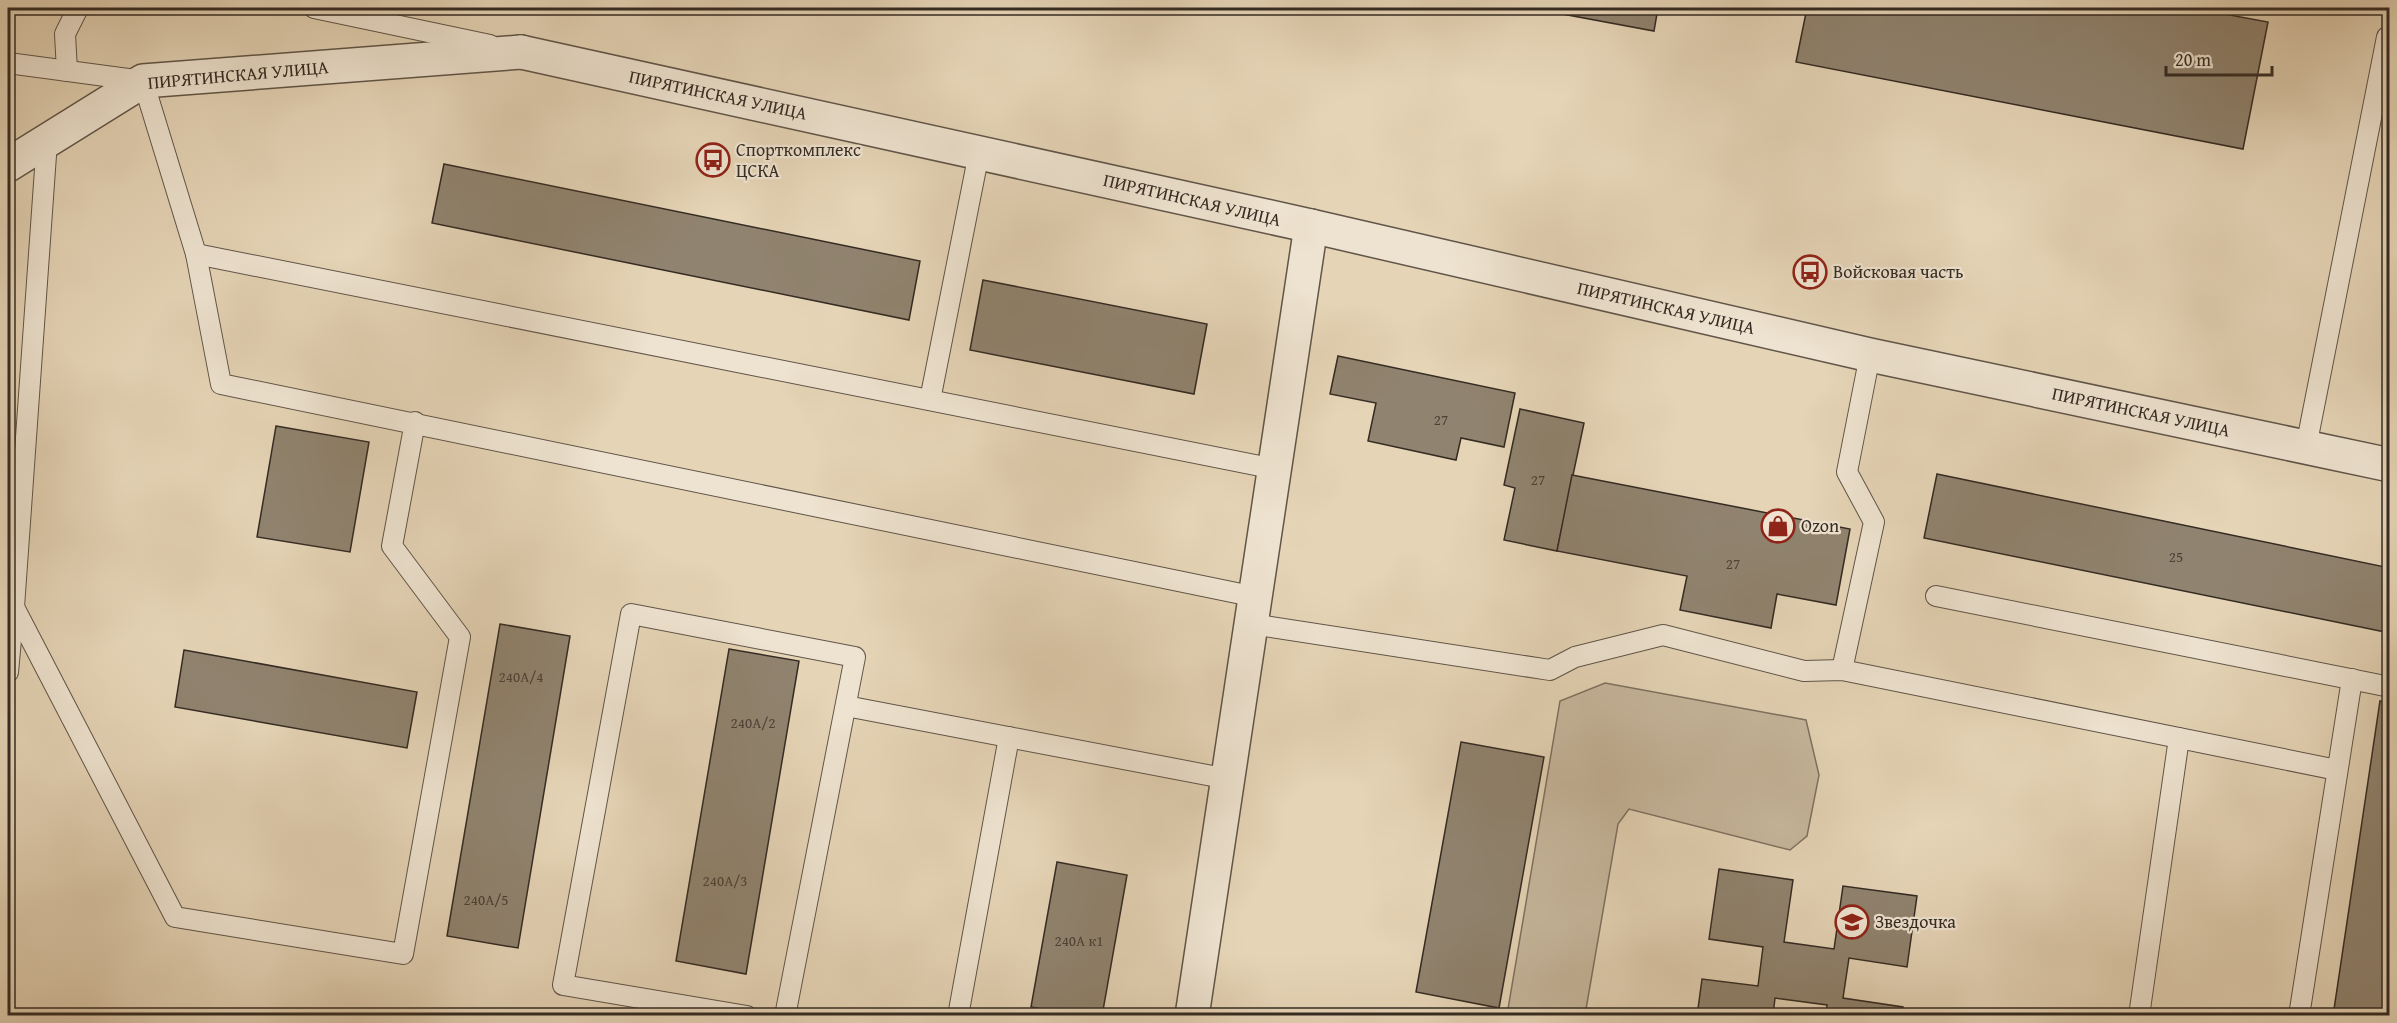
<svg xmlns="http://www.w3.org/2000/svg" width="2397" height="1023" viewBox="0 0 2397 1023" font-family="'Gentium Book Plus',serif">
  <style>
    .green { fill: #c7b79d; stroke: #7e7160; stroke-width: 1.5 }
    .building { fill: #90836f; stroke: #342b23; stroke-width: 1.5 }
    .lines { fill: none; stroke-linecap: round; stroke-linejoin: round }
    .service-casing { stroke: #605548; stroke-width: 22 }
    .minor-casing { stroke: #605548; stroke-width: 36 }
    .tertiary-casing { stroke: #605548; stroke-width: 36 }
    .service { stroke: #eee3d0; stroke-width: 20 }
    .minor { stroke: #eee3d0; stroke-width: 33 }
    .tertiary { stroke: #eee3d0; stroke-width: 33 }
    .labels { text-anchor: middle; stroke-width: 4.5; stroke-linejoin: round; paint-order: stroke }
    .number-label { font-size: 15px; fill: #4b4136 }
    .street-label { font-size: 18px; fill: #342b23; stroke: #eee3d0 }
    .poi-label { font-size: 18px; fill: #342b23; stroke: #eee3d0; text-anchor: start }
  </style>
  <rect width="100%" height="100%" fill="#e5d4b6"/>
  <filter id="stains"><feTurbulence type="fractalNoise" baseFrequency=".00333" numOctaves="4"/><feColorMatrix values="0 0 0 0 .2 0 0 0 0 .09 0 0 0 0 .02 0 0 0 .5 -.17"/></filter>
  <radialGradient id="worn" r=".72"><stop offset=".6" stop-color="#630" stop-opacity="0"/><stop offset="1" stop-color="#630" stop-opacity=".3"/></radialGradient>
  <polygon class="green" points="1605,683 1806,720 1819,775 1807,836 1790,850 1629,809 1618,824 1585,1015 1507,1015 1560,701"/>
  <g class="building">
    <polygon points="1530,8 1658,8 1654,31"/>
    <polygon points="1807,8 2192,8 2268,22 2243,149 1796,62"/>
    <polygon points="444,164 920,261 909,320 432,223"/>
    <polygon points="983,280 1207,324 1194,394 970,350"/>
    <polygon points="1338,356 1515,393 1504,447 1461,438 1456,460 1368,441 1376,403 1330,394"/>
    <polygon points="1520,409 1584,423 1557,551 1504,540 1515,488 1504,485"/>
    <polygon points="276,426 369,442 350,552 257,537"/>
    <polygon points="1937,474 2390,568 2390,633 1924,538"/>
    <polygon points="1572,475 1850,529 1836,605 1777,594 1771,628 1680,610 1687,576 1557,551"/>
    <polygon points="500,624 570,636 518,948 447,936"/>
    <polygon points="729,649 799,661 746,974 676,961"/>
    <polygon points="184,650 417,692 407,748 175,707"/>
    <polygon points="2380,701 2390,703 2390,1016 2333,1016"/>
    <polygon points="1461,742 1544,757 1499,1008 1416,992"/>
    <polygon points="1057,862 1127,875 1102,1016 1084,1016 1031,1007"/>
    <polygon points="1719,869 1793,880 1784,942 1834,949 1843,886 1917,896 1907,967 1849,958 1843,998 1903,1007 1902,1016 1826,1016 1827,1005 1775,998 1773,1016 1697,1016 1702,979 1758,986 1763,947 1709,939"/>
  </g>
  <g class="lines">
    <g class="service-casing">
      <g id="service">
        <polyline points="314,8 490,45"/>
        <polyline points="8,63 143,81 196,254 1275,469"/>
        <polyline points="67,71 65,34 78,8"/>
        <polyline points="196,254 221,384 1256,597"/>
        <polyline points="930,400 979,153"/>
        <polyline points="2306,447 2387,37"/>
        <polyline points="1936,596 2390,687"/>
        <polyline points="14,607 175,917 403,954 460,637 392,546 415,422"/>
        <polyline points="1251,624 1550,670 1575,657 1663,635 1804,671 1842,670 2179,738 2139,1016"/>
        <polyline points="1842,670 1874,522 1847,472 1870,355"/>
        <polyline points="8,672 14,607 47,141"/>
        <polyline points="846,706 1228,779"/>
        <polyline points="2179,738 2337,770"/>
        <polyline points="747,1016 563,985 631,614 855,657 785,1016"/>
        <polyline points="958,1016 1009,737"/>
        <polyline points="2299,1016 2352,679"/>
      </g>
    </g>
    <g class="minor-casing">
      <g id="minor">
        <polyline points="8,165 143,81 521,52"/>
        <polyline points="1192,1016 1311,226"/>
      </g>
    </g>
    <g class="tertiary-casing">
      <polyline id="tertiary" points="521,52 1311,226 1870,355 2390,465"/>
    </g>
    <use href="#service" class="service"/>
    <use href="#minor" class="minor"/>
    <use href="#tertiary" class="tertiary"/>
  </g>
  <defs>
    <g id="bus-ring" transform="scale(1.725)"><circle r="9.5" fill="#eee3d0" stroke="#8f2418" stroke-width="1.5"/><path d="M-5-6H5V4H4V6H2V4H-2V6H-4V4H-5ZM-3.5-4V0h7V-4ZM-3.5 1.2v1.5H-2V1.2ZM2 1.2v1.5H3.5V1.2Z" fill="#8f2418"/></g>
    <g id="shop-ring" transform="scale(1.725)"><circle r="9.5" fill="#eee3d0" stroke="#8f2418" stroke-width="1.5"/><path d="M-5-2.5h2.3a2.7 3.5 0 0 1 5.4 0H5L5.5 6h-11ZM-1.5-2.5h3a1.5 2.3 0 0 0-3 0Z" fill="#8f2418"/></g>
    <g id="school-ring" transform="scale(1.725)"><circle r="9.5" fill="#eee3d0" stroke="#8f2418" stroke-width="1.5"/><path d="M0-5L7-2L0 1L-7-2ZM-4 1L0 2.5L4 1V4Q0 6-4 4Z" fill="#8f2418"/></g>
  </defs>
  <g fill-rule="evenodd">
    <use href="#bus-ring" x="713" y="160"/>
    <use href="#bus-ring" x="1810" y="272"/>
    <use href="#shop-ring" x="1778" y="526"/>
    <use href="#school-ring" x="1852" y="922"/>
  </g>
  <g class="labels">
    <g class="number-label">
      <text x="1441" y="425">27</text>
      <text x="1538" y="485">27</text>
      <text x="2176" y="562">25</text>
      <text x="1733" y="569">27</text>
      <text x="521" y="682">240А/4</text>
      <text x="753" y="728">240А/2</text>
      <text x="725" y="886">240А/3</text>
      <text x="486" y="905">240А/5</text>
      <text x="1079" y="946">240А к1</text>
    </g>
    <g class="street-label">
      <text transform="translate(238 75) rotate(-5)" y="6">ПИРЯТИНСКАЯ УЛИЦА</text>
      <text transform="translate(718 95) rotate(12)" y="6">ПИРЯТИНСКАЯ УЛИЦА</text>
      <text transform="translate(1192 200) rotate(13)" y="6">ПИРЯТИНСКАЯ УЛИЦА</text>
      <text transform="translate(1666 308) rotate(13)" y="6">ПИРЯТИНСКАЯ УЛИЦА</text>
      <text transform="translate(2141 412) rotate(12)" y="6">ПИРЯТИНСКАЯ УЛИЦА</text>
    </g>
    <g class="poi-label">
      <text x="736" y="156">Спорткомплекс<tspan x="736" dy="21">ЦСКА</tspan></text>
      <text x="1833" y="278">Войсковая часть</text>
      <text x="1801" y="532">Ozon</text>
      <text x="1875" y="928">Звездочка</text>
    </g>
  </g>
  <rect width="2397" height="1023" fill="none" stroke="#e5d4b6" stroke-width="30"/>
  <rect x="9" y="9" width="2379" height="1005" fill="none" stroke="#342b23" stroke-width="3"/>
  <rect x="15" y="15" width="2367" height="993" fill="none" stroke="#342b23" stroke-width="1.5"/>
  <path d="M2166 66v9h106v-9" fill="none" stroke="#342b23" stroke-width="3"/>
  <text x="2175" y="66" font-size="18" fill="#342b23" stroke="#eee3d0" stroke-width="4.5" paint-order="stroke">20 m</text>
  <rect width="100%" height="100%" filter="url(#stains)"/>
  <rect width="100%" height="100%" fill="url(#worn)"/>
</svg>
